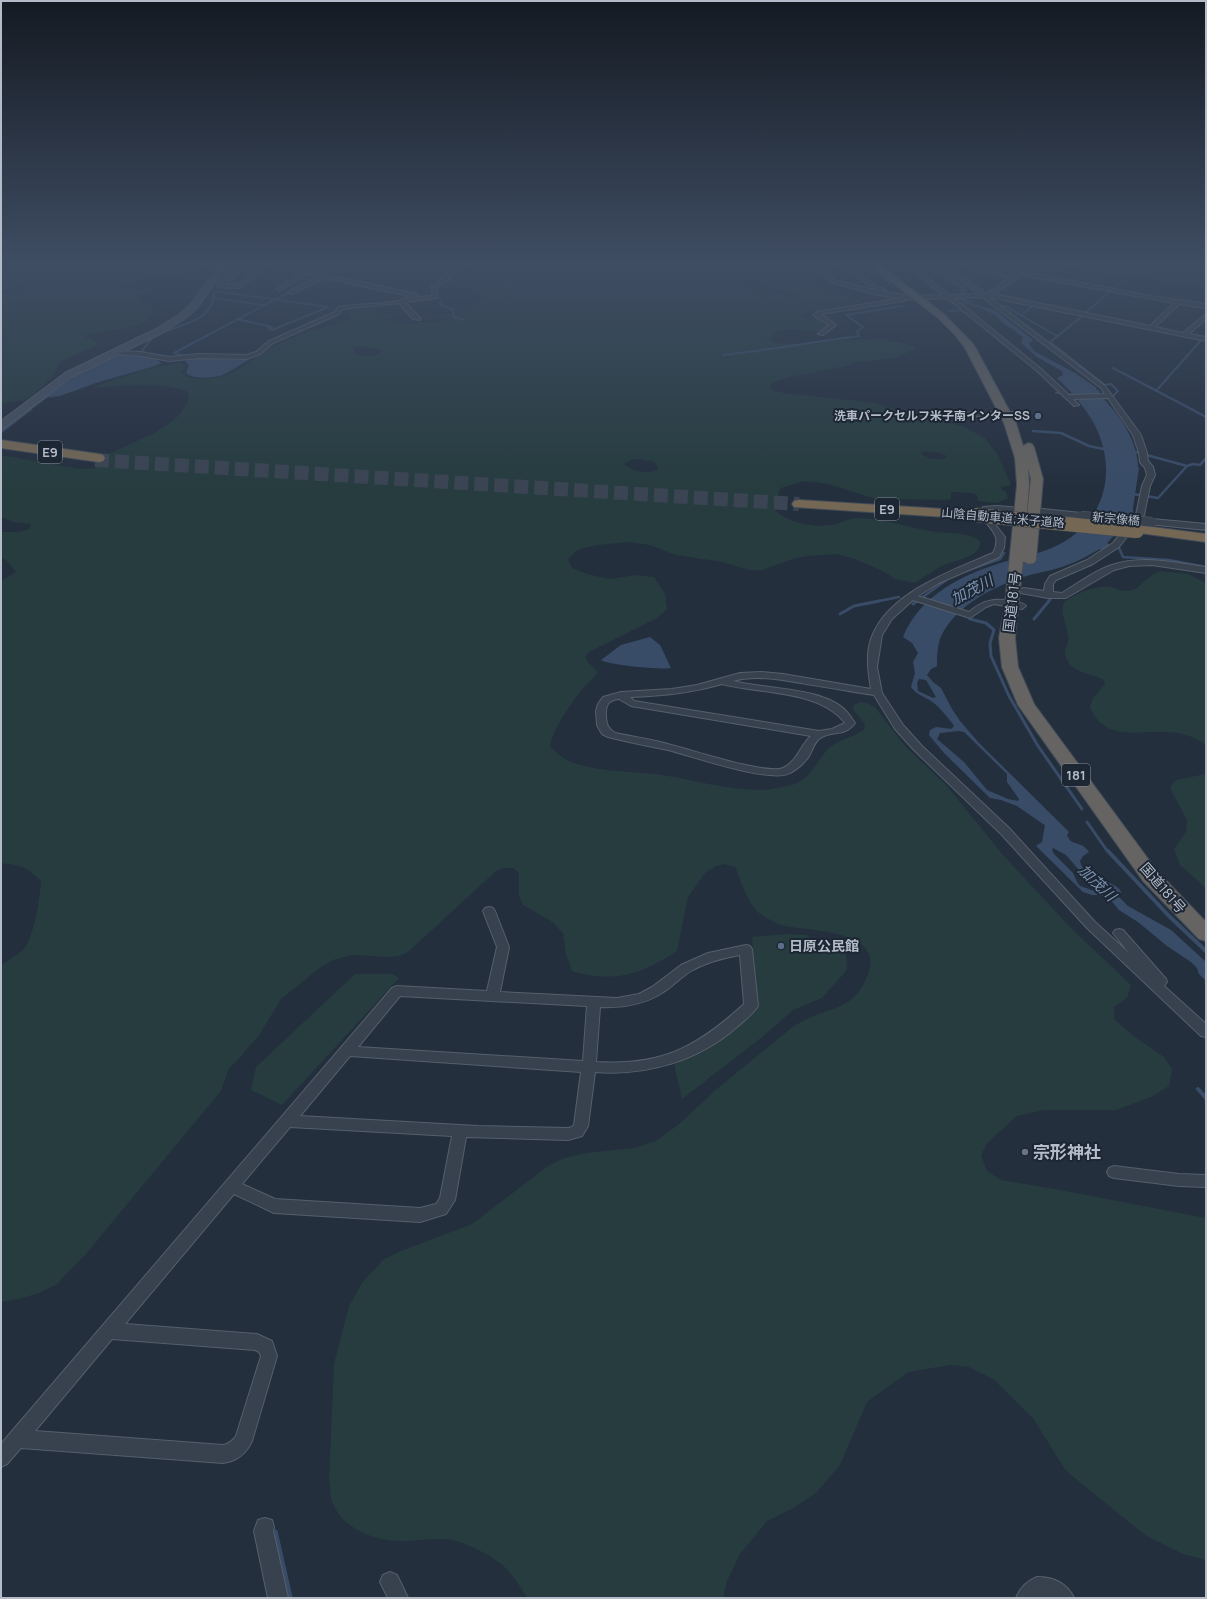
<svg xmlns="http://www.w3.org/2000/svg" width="1207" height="1599" viewBox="0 0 1207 1599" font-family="Manrope,'Noto Sans JP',sans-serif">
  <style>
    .green { fill: #263c3f; fill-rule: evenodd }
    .water { fill: #394c67; fill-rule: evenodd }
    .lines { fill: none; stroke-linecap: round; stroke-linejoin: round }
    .stream-far4 { stroke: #394c67; stroke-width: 2 }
    .stream-far3 { stroke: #394c67; stroke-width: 2.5 }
    .stream-far2 { stroke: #394c67; stroke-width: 3 }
    .stream-far1 { stroke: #394c67; stroke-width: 4 }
    .stream { stroke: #394c67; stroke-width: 5.5 }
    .motorway-tunnel { stroke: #3a4453; stroke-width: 14; stroke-dasharray: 14 6; stroke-linecap: butt }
    .minor-casing { stroke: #565f6c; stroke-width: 2 }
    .tertiary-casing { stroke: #565f6c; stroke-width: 2 }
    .secondary-casing { stroke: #565f6c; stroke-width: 2 }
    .trunk-casing { stroke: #434c59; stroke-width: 2 }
    .motorway-casing { stroke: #434c59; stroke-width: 2 }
    .minor { fill: #38414e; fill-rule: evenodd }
    .tertiary { fill: #38414e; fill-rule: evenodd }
    .secondary { fill: #465061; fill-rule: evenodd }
    .trunk { fill: #656462; fill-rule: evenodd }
    .motorway { fill: #746855; fill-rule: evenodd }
    .tertiary-bridge-casing { stroke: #565f6c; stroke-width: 10; stroke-linecap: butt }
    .motorway-bridge-casing { stroke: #434c59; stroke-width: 15; stroke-linecap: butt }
    .tertiary-bridge { stroke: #38414e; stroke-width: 9 }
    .motorway-bridge { stroke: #746855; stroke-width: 14 }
    .service-dot { fill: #5c6f8a; stroke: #1d2633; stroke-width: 1.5 }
    .worship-dot { fill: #6b7280; stroke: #1d2633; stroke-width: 1.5 }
    .labels { text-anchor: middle; stroke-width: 4; stroke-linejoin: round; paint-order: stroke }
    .far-poi-label { font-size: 12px; font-weight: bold; fill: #b4bcc9; stroke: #1d2633; text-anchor: end }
    .far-street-label { font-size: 12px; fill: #b4bcc9; stroke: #1d2633 }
    .shield { fill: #1d2633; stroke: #878f9c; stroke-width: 1 }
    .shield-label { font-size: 13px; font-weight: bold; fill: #b4bcc9 }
    .street-label { font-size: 14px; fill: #b4bcc9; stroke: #1d2633 }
    .poi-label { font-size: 14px; font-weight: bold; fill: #b4bcc9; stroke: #1d2633; text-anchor: start }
    .water-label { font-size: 15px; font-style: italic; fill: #7c92b1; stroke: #1d2633 }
    .near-poi-label { font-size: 17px; font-weight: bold; fill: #b4bcc9; stroke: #1d2633; text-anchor: start }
  </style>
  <rect width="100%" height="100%" fill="#242f3e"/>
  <g class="green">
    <path d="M 1,262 L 132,262 L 120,266 L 118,270 C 125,276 136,272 143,278 L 125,286 L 123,288 L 150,290 L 138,297 L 138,301 L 156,307 L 145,322 L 136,326 L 87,335 L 84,337 L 97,342 L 98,345 L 62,361 L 58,364 L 53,377 L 32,396 L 25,400 L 1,404 L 1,294 L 23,294 L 27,289 C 18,285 9,287 1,292 Z"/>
    <path d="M 479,262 L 583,262 L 582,263 L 589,265 L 588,267 C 598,272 613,271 620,262 L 737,262 L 739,263 L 735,266 L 748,272 L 740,281 L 740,285 L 753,290 L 794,297 L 797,296 L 787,291 L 761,285 L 760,282 L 769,270 L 780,273 L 792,270 L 798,277 L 792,281 L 794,283 L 816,286 L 830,294 L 846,295 L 863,302 L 805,313 L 802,316 L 803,317 L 817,318 L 829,326 C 812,339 787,320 771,336 L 771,340 L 774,343 L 800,344 L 828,340 L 848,339 L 868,340 L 881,338 L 910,345 L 916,349 L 895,358 L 853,363 L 844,367 L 789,377 L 777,381 L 770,385 L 771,390 L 783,393 L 876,403 L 905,413 L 962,426 L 985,438 L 998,455 L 1011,484 L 1008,486 L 1001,487 L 1001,489 L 1006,492 L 1008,498 L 997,503 L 978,501 L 977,495 L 972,493 L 951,492 L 951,499 L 948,500 L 876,499 L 828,484 L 815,482 L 804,481 L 781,488 L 772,508 C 787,522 811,528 831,525 C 840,524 849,518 858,518 C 881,518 907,527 930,531 C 945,534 967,531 980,541 C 982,557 955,560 944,565 C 934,570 924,577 915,583 L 895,579 L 883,571 L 855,559 L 837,554 L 809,556 L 796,558 L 762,570 L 749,570 L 722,562 L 676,555 L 650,545 L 628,542 L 598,545 L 580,549 L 575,552 L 568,560 L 572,568 L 587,574 L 609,579 L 637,575 L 654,577 L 665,594 L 667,609 L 657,618 L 589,652 L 585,657 L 587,661 L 598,672 C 593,680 586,684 581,691 C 570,705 553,729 550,746 C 555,752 562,758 569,761 C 594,772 634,771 662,775 C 695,780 727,790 761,790 C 768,790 793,786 799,782 C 812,775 819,758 829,748 C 838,740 853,737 864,730 L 865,724 L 853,710 L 854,705 L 860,702 L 867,703 L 875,707 L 905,746 L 947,786 L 1003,855 L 1071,928 L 1131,985 L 1127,998 L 1114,1007 L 1114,1019 L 1136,1038 L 1164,1057 L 1172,1069 L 1169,1086 L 1151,1097 L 1116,1110 L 1044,1110 L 1017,1116 L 987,1143 L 981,1155 L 987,1171 L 1001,1180 L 1055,1189 L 1206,1218 L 1206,1560 L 1183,1554 L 1145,1535 L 1066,1471 L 1033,1418 L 993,1379 L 969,1367 L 950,1365 L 908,1372 L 867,1402 L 840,1465 L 816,1493 L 793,1508 L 767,1521 L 740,1554 L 727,1581 L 723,1598 L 527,1598 C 522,1588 510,1571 501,1564 C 490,1555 467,1543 452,1540 C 434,1537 416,1542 398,1541 C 371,1540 339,1527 331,1498 C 330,1492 330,1486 329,1480 L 334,1364 L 349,1306 L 362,1283 L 383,1260 L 401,1251 L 472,1224 L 548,1166 L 564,1158 L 586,1153 L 634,1148 L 656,1141 L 679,1124 L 718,1088 L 790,1029 C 798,1023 806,1019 816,1015 C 829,1010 841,1008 852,999 C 859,994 867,979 869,971 C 882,930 809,931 785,926 C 777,924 770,920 763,916 C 748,906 742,883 735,867 L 724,864 L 716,866 L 705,873 L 688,897 L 677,951 C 642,974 614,984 572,971 L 566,954 L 563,933 L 551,921 L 523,905 L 519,896 L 519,873 L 513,868 L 503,868 L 496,871 L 408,952 L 399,956 L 389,957 L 352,955 L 333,960 L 321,967 L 281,999 L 260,1034 L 236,1062 L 229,1068 L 221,1091 L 85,1255 L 57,1284 L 39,1293 L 23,1298 L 1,1302 L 1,965 C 8,960 16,956 22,951 C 34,939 40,898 41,881 C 27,867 21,865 1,863 L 1,581 L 16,572 L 7,561 L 1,557 L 1,532 L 19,532 L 29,529 L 31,524 L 14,522 L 1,517 L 1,455 L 80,469 L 95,468 L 109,454 L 156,432 L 173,421 L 181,413 L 189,399 L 188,392 C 158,381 125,385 95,388 L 93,387 L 144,370 L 177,363 L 181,363 L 185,366 L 181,373 C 191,381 208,380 220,377 C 241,372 259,352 279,344 C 290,339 301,333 313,330 C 325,326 341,327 350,319 L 351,314 L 343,311 L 347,308 L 400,303 L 401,304 L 377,309 L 376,313 L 391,314 L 393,315 L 390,319 L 391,321 C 403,327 415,323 428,322 C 434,322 439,323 443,319 L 424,317 L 450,313 L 479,303 L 482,300 L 481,297 L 472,291 L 471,288 L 444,287 L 441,286 L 442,285 L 453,278 L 497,280 L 499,277 L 496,273 L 506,266 L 470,264 ZM 359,346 L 382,350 C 379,357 362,357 356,353 C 354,352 354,349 353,348 ZM 924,451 L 940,453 L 947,456 L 944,459 L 931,459 L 921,454 ZM 640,459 L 654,462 L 659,469 C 648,474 634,473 624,464 L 631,460 Z"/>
    <polygon points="1113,262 1131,262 1156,266 1142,276 1104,270"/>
    <polygon points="1171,275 1206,281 1206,282 1199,288 1162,281"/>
    <path d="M 1161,571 L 1188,574 L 1206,583 L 1206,745 C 1194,736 1181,732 1165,732 C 1136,731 1104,741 1090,707 L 1093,698 L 1105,684 L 1104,680 C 1092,673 1067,673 1065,653 C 1065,647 1070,641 1068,635 C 1066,624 1060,613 1064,602 C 1076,593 1095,585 1111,587 C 1116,588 1122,592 1127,591 C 1140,591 1147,574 1161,571 Z"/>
    <polygon points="1206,774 1206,888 1180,865 1174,849 1186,832 1187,820 1170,788 1176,780"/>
    <path d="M 786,934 L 807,935 L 812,942 L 831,943 L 846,953 L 847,970 L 822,998 L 793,1010 L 761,1038 L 682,1099 L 674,1064 C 684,1060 694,1057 703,1052 C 724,1041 741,1023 758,1007 L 752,937 Z"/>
    <polygon points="355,974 392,974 399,978 282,1105 251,1090 256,1067"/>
  </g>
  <g class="water">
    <polygon points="141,262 211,262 201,271 195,272 136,273 132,272 132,269 127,266"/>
    <path d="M 911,262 L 921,262 L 929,267 L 947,273 L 967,289 L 966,298 L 973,304 L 995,310 L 1033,340 L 1029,344 L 1034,351 L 1075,373 L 1097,388 L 1096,390 L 1099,390 C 1099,396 1111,406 1115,412 C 1127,427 1138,448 1138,467 L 1139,468 L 1133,508 L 1133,515 L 1107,543 L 1113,546 L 1107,551 L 1100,549 C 1090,554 1081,560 1070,564 C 1060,568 1049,571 1038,573 C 1003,581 954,604 940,639 C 937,648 937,657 937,666 L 931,669 L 927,675 L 933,682 L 941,688 L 952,709 L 960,721 L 979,743 L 1069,832 L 1067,835 C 1070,843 1074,842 1081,845 C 1084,846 1087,849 1089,852 L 1083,856 L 1080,861 C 1082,878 1118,881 1121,892 L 1119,897 L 1128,906 L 1171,930 L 1206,962 L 1206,981 L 1199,974 L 1197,968 L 1191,962 L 1167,946 L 1138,922 L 1119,910 L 1110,899 L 1100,895 L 1092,895 L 1083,892 L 1036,846 L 1042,842 L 1045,825 L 1043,824 L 1017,806 L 1001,800 L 990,798 L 944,753 L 929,735 L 930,730 L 936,727 L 951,729 L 954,726 C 953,723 938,706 935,704 C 928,697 917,696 911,687 L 915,673 L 913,662 L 918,653 L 912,643 L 903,637 C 920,595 963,574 1004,562 C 1021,557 1040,554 1056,546 C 1102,524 1117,478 1098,432 C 1093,419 1083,407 1075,396 L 1073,394 L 1068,394 L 1072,393 L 1057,378 L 1063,375 L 1062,371 L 1037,357 L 1021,343 L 1023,338 L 1022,336 L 1003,323 L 995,315 L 980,308 L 964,303 L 957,297 L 961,289 L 938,273 L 921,269 ZM 919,679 L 926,680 L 936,697 L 933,698 L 918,691 L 917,683 ZM 959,731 L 964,732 L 1007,774 L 1007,782 L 1019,799 L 1018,801 L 1008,799 L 987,790 L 964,762 L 937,739 L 940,733 ZM 1053,848 L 1066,855 L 1079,870 L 1101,890 L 1094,891 L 1080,886 L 1077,882 L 1073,873 L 1054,854 L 1052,850 Z"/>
    <path d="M 117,355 C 131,355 151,353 161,363 L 155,366 L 99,382 L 60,396 L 43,398 L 73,377 Z"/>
    <path d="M 192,358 L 198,358 L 248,360 C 244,363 227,373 223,375 C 214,378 194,380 186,373 L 189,365 L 185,361 Z"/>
    <path d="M 650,637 L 660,645 L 671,668 C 663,670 607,665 601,660 L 621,645 Z"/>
  </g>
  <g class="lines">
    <g class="stream-far4">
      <polyline points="234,262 244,264"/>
      <polyline points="430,262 456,266 459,265"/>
      <polyline points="844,262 853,268 877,273 890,283 882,288 890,293"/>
      <polyline points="899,262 908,266"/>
      <polyline points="1052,262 1143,277 1163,262"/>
      <polyline points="462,264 464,264"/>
      <polyline points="230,267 233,262"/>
      <polyline points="217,284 227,271"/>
      <polyline points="943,295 957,306"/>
      <polyline points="214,298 263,305"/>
      <polyline points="440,302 441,305 453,310 454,317 464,320"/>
      <polyline points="1001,306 1005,306 1057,336"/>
      <polyline points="949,311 963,310"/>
      <polyline points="1021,316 1032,306"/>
      <path d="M 139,355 C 144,349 149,340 155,336 C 177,324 214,324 214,291 L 328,307 L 272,330 L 268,328 L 272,327 L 237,319"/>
      <path d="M 723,355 C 769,350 813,342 859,336 L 857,332 L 863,327 L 846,315 L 902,306"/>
      <polyline points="186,356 174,353 293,290"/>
      <polyline points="1113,368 1193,410"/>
      <polyline points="1156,391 1202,339"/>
      <polyline points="1056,393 1061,393 1060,390"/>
      <path d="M 1113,396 L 1118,391 L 1111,384 L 1105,385 L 1050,342 C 1078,321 1103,297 1129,275"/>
      <polyline points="29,410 48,396"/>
    </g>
    <g class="stream-far3">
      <polyline points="1191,409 1206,417"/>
      <polyline points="1033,431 1061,433 1089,446 1108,450"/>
      <polyline points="1,432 31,409"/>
      <polyline points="1132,451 1187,466 1193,464 1200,465 1206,458"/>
      <polyline points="1133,494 1158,498 1187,466"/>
      <polyline points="1114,546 1119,548 1123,557 1169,560 1206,567"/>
      <polyline points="966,571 1000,559 1004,553"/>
      <polyline points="874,602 899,597"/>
      <polyline points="916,602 949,578"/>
      <polyline points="1048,602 1051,598"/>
    </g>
    <g class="stream-far2">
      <polyline points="913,604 917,601"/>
      <polyline points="840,614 854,606 879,601"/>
      <polyline points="970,619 986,623 994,630 990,643 991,656 1009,696 1038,746 1082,809"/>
      <polyline points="1034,619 1049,601"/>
      <polyline points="1087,822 1108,852"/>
    </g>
    <g class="stream-far1">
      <polyline points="1108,851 1169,916 1206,951"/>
      <polyline points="1198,1089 1206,1098"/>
    </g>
    <polyline class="stream" points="275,1532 290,1598"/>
    <polyline class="motorway-tunnel" points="95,460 799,504"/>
    <g class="minor-casing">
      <g id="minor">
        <path d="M 242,262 L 254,262 L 319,273 L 417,294 L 418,295 L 415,297 L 433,296 L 431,287 C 448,275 454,262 476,262 L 458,269 L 449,279 L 436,288 L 438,298 L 405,302 L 420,318 L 420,320 L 413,319 L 399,303 L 348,308 L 342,309 L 339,314 L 273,343 L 260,354 L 247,359 L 199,358 L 169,361 L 141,356 L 111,354 L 111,352 L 113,351 L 141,352 L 169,357 L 199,354 L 246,355 L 256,352 L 269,341 L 335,312 L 338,307 C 359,302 392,307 410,296 L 324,278 L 292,294 L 290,293 L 290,291 L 318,276 L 306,274 L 279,291 L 276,289 L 277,288 L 301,273 L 266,267 L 240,288 L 218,287 L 218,285 L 243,263 ZM 249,264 L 260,266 L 237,285 L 225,285 Z"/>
        <polygon points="786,262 792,262 792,263 789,265"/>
        <path d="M 813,262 L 818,262 L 817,266 L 837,281 L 878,291 L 833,262 L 839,262 L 884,290 L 884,292 L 911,296 L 943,295 L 901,262 L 907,262 L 950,295 L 978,294 L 938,262 L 944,262 L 985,293 L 988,293 L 1009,278 L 960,267 L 965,262 L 970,262 L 967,266 L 1013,276 L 1021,271 L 1150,296 L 1206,304 L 1206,308 L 1179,304 L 1155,327 L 1183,333 L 1206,314 L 1206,319 L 1189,334 L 1206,337 L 1206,341 L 989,297 L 1105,386 L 1141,435 L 1147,453 L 1148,461 L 1153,467 L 1155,475 L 1150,486 L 1144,515 L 1119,547 L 1093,564 L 1056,580 L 1053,584 L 1053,592 L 1062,593 C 1077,584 1093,572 1109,566 C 1141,554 1174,563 1206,567 L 1206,573 L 1152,565 L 1129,566 L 1114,570 L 1066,598 L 1048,598 L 1021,593 L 1020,591 L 1021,589 L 1024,588 L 1044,591 L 1045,584 L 1050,576 L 1087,560 L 1113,543 L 1136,515 L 1142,486 L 1147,475 L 1145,468 L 1140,462 L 1139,453 L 1133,435 L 1108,398 L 1073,399 L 1079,405 L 1074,406 L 1036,370 L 947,298 L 911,300 L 873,294 L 833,283 L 812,267 ZM 1022,275 L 1174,303 L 1150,326 L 994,294 ZM 982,297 L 1101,388 L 1105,394 L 1069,395 L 1040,368 L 954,298 Z"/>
        <polygon points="902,298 905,300 904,301 821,314 836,325 823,335 818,334 829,325 814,316 813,315 817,312"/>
        <polygon points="1013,412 1016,414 1015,415 947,417 944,415 947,413"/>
        <path d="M 997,506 L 1033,509 L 1037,511 L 1033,513 L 989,511 L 987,514 L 1005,537 L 1004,548 L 999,557 L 939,583 L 918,596 L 969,612 C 983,600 994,598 1012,601 C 1017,602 1023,602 1026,606 L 1022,609 L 994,604 L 986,607 L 970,618 L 913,600 L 892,619 L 882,635 L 877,667 L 882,693 L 903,725 L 922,746 L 1009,828 L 1095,922 L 1129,953 L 1113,933 L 1115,930 L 1119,929 L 1123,930 L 1166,979 L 1167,982 L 1164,986 L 1206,1024 L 1206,1037 L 1201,1036 L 1087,928 L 1001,834 L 914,750 L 895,729 L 874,695 C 853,692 833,688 812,685 C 787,681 758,674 733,681 C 763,689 824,687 846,711 C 849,714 852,719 855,723 C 846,736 834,731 822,737 C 813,741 813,752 807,759 C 803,764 796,770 790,773 C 771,784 692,756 668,750 C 648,746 628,742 608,737 L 602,734 L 597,725 L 596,711 L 598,704 L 603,697 L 621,692 L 672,689 L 697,685 L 740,673 L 761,672 L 783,674 L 871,689 C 868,672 865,651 873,634 C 891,592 953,570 993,553 C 1003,535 989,528 979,514 L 983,507 ZM 722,684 C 759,694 820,690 845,723 L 832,729 L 819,731 L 634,701 L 630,697 C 662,696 691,693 722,684 ZM 619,699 L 631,706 L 811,736 C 800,745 798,761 783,768 C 768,775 695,751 675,746 C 656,740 635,737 615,733 C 614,732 611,730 610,729 C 605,724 604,706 610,702 C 612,700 617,699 619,699 Z"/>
        <path d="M 489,907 L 493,908 L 495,911 L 509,947 L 500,992 L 617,998 L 639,994 L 652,987 L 681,965 L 708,953 L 746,945 L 750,946 L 752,949 L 758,1006 C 753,1014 745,1020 738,1026 C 699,1061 647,1076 595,1072 L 588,1126 L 582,1136 L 568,1140 L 466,1137 L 455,1200 L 446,1214 L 420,1222 L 274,1213 L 234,1194 L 125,1324 L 257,1334 L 272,1341 L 277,1356 L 252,1441 C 246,1454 237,1461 223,1463 L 21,1448 L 7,1464 L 1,1467 L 1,1444 L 392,988 L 397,986 L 487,991 L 497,947 L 483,911 L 485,908 ZM 740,955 L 744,1004 C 697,1047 662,1066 596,1062 L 600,1007 C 622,1008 643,1005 662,993 C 672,987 681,977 691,971 C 707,962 723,958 740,955 ZM 400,996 L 587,1006 L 583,1061 L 358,1047 ZM 350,1056 L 581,1072 L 574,1125 L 572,1127 L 568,1128 L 478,1126 L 300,1116 ZM 290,1127 L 452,1136 L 440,1198 L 436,1204 L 420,1208 L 275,1199 L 242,1184 ZM 112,1339 L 255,1350 L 259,1352 L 261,1356 L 236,1436 C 232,1441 229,1444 223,1445 L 35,1431 Z"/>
        <polygon points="1114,1166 1179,1174 1206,1175 1206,1187 1179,1186 1114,1178 1109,1176 1107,1172 1109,1168"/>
        <polygon points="265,1518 272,1520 274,1527 273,1531 288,1598 268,1598 254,1531 258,1520"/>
        <polygon points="390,1572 397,1575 408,1598 388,1598 380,1582 383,1575"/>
        <path d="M 1037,1577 C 1053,1577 1067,1583 1074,1598 L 1041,1597 L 1016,1598 C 1020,1588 1027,1581 1037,1577 Z"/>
      </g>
    </g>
    <g class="tertiary-casing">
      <g id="tertiary">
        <polygon points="1033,508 1081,513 1086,516 1081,519 1030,513 1028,511"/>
        <polygon points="1152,519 1206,524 1206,530 1149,524 1147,522"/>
      </g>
    </g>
    <g class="secondary-casing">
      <polygon id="secondary" points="222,262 229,262 198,307 186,318 162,333 71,377 4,428 1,429 1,421 65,373 156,329 180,314 192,303"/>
    </g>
    <g class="trunk-casing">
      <path id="trunk" d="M 866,262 L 876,262 L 944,314 L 974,345 L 1016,423 L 1023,446 L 1028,443 L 1032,444 L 1034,447 L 1043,479 L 1036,560 L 1034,563 L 1029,564 L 1023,561 L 1015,638 L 1018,667 L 1034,704 L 1157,871 L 1206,922 L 1206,941 L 1199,939 L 1143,881 L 1018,705 L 1002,667 L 999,638 L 1005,604 L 1017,485 L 1015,458 L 1004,423 L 965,348 L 956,336 L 938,318 ZM 1028,468 L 1031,479 L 1026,524 L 1029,485 Z"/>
    </g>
    <g class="motorway-casing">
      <g id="motorway">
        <polygon points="1,440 99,454 103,455 105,458 103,461 99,462 1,448"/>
        <polygon points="799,500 976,511 981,512 983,515 981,518 976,519 794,507 792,504 794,501"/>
        <polygon points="1137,525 1206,534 1206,542 1132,532 1130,529 1132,526"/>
      </g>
    </g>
    <use href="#minor" class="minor"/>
    <use href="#tertiary" class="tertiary"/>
    <use href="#secondary" class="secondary"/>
    <use href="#trunk" class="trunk"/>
    <use href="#motorway" class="motorway"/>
    <g class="tertiary-bridge-casing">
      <polyline id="tertiary-bridge" points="1081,516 1152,522"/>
    </g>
    <g class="motorway-bridge-casing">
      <polyline id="motorway-bridge" points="976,515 1137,531"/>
    </g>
    <use href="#tertiary-bridge" class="tertiary-bridge"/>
    <use href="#motorway-bridge" class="motorway-bridge"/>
  </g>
  <linearGradient id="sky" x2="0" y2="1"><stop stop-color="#141a22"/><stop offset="0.54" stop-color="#3f4d63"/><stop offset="1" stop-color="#3f4d63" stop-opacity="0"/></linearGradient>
  <rect width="1207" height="486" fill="url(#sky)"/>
  <g class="service-dot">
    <circle cx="1038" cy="416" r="4"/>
    <circle cx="781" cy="946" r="4"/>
  </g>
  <circle class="worship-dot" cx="1025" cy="1152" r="4"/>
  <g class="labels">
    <g class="far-poi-label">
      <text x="1030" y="420">洗車パークセルフ米子南インターSS</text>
    </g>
    <g class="far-street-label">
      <text transform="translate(1003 518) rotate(5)" y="4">山陰自動車道;米子道路</text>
      <text transform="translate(1116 519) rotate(5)" y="4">新宗像橋</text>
    </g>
    <g class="shield">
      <rect x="38" y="441" width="24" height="22" rx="3"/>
      <rect x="875" y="498" width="24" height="22" rx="3"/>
      <rect x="1062" y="764" width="28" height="22" rx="3"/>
    </g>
    <g class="shield-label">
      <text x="50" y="457">E9</text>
      <text x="887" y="514">E9</text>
      <text x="1076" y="780">181</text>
    </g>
    <g class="street-label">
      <text transform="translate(1012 602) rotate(-83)" y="5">国道181号</text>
      <text transform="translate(1163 888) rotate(49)" y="5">国道181号</text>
    </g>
    <g class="poi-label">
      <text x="789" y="951">日原公民館</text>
    </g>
    <g class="water-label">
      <text transform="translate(972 590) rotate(-28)" y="5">加茂川</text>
      <text transform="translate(1097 883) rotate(44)" y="5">加茂川</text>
    </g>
    <g class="near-poi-label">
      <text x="1033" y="1158">宗形神社</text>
    </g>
  </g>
  <rect width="1207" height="1599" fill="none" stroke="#b4bcc9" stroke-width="4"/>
</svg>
